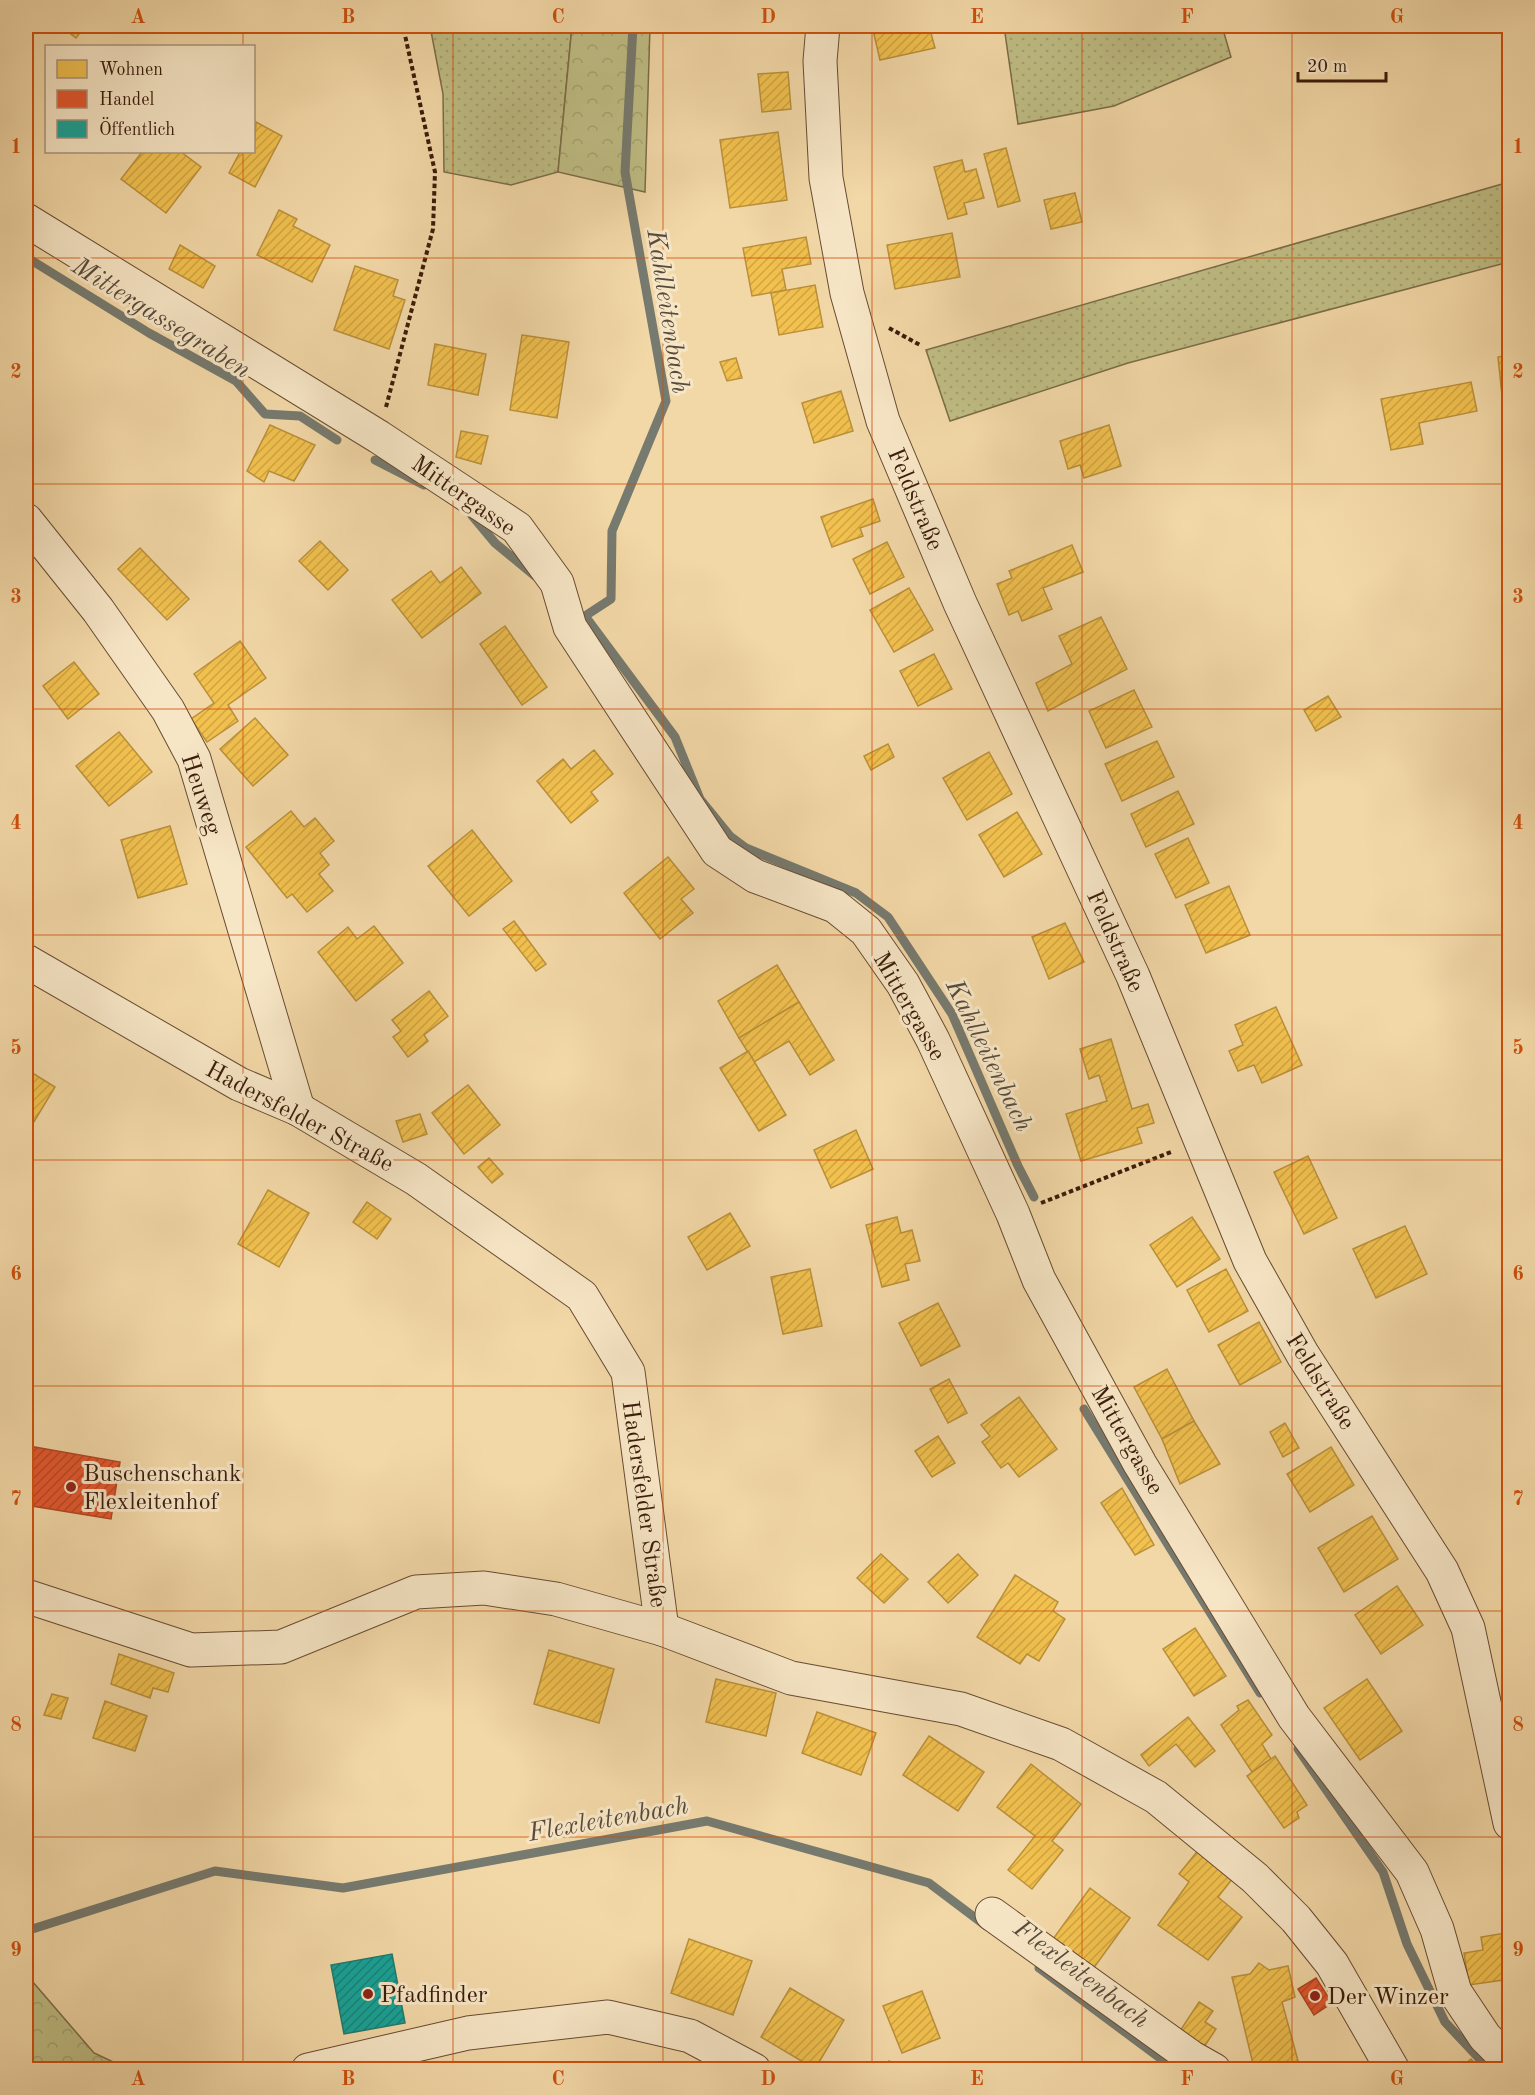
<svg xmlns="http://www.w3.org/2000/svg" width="1535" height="2095" viewBox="0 0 1535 2095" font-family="'Old Standard TT',serif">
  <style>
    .green { fill: url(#green-dots); stroke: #7c6c48; stroke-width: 1.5 }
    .forest { fill: url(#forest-crowns); stroke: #7c6c48; stroke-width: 1.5 }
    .homes { fill: url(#homes-hatch); stroke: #ba903a; stroke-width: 1.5 }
    .shops { fill: url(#shops-hatch); stroke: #b14524; stroke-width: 1.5 }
    .public { fill: url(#public-hatch); stroke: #217a6e; stroke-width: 1.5 }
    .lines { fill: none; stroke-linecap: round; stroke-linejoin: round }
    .stream { stroke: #767a6f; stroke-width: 9 }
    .minor-casing { stroke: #684b32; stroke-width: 35 }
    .path { stroke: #391c0b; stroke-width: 4; stroke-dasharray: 4.5 3; stroke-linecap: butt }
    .minor { stroke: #f7e6c6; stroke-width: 33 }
    .grid { fill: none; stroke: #ce500c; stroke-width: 1.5; stroke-opacity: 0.55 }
    .poi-dot { fill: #8f2418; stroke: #f7e6c6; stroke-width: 2 }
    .labels { text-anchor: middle; stroke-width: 6; stroke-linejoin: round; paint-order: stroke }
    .street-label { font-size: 24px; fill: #391c0b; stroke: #f7e6c6 }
    .poi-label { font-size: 24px; fill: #391c0b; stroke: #f7e6c6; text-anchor: start }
    .water-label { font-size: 26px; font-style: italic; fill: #574b3d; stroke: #f7e6c6 }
    .neatline { fill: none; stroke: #ce500c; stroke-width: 2 }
    .grid-label { font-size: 20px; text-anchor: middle; font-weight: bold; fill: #ce500c }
  </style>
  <defs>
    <pattern id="green-dots" width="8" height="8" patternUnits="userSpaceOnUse" patternTransform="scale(1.5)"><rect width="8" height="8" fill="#bfbd84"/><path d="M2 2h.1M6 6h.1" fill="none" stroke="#a5a271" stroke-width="1.8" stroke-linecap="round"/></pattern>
    <pattern id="forest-crowns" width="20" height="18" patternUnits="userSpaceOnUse" patternTransform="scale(1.5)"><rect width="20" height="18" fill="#bfbd84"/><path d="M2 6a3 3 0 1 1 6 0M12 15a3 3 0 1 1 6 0" fill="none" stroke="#a5a271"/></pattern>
    <pattern id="homes-hatch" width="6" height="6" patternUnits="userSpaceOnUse" patternTransform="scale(1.5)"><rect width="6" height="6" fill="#f2c14e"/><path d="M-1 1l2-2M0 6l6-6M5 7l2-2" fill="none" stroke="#d0a543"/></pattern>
    <pattern id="shops-hatch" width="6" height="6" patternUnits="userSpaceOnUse" patternTransform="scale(1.5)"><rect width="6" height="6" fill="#e4572e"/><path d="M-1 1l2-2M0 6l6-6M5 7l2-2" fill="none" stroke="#ba4725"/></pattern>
    <pattern id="public-hatch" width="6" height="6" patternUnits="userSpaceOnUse" patternTransform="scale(1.5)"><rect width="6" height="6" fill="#17a398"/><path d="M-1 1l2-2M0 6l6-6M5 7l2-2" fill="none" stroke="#16847a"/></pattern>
  </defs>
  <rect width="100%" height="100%" fill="#f3d8a7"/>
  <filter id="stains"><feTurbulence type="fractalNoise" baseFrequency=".00333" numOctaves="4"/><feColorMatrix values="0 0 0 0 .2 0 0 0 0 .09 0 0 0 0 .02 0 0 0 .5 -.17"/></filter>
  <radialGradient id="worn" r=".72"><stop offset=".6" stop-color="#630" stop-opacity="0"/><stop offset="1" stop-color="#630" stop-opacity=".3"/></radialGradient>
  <g class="green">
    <polygon points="430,26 572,26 558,172 511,185 444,172 443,94"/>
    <polygon points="1004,26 1222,26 1231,57 1114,106 1018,124"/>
    <polygon points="1509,182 1509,262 1128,363 950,421 926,350"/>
  </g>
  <g class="forest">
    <polygon points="572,26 650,26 645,192 558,172"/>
    <polygon points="26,1974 94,2053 128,2069 26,2069"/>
  </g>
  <g class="homes">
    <polygon points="60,26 85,26 76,38"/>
    <polygon points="357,26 382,26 380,33 356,28"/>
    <polygon points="872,26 929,26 935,48 880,60"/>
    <polygon points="788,72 791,109 762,112 758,74"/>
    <polygon points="256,122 282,136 255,187 229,173 240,152 254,152"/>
    <polygon points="778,132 787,200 730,208 720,140"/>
    <polygon points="1006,148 1020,201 998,207 984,154"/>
    <polygon points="142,152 181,152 201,167 166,213 121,179"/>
    <polygon points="962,160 965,172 976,169 984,198 964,203 967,214 948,219 934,167"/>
    <polygon points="1075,193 1082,222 1051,229 1044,200"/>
    <polygon points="279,210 297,219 293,226 330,245 312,282 257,255"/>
    <polygon points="952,233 960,277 895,289 887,245"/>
    <polygon points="806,237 811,264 782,269 786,290 752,296 743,248"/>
    <polygon points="180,245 215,266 203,288 169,269"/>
    <polygon points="355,266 398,280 393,296 405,300 389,349 334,330"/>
    <polygon points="815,285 823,327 779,335 771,293"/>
    <polygon points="522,335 569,342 557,418 510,410"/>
    <polygon points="435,344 486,354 478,395 428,385"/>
    <polygon points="1510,355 1510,414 1504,415 1498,357"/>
    <polygon points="736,358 742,378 727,381 720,362"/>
    <polygon points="1471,382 1477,411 1419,423 1423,444 1391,450 1381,399"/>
    <polygon points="841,391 853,431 814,443 802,403"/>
    <polygon points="270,425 315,445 294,481 269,471 264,482 247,471"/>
    <polygon points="1109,425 1121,466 1084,478 1080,465 1068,469 1060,441"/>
    <polygon points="461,431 488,436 481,464 456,457"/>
    <polygon points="873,499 880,521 860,528 863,536 832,547 821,517"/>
    <polygon points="320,541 348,570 328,590 299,561"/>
    <polygon points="887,542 904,577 870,594 853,559"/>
    <polygon points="1072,545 1083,572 1043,588 1052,609 1022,621 1018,611 1009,615 997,584 1012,578 1009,571"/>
    <polygon points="140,548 189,599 167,620 118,569"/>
    <polygon points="461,567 481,593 422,638 392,600 431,571 440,583"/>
    <polygon points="909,588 933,630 894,652 870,610"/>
    <polygon points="1101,617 1127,669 1048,711 1036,683 1072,664 1059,636"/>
    <polygon points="505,626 547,687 522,705 480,644"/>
    <polygon points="240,641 266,678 228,705 238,721 207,742 191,719 214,703 194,674"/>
    <polygon points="934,654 952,689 918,706 900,671"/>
    <polygon points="74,662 99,694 68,719 43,686"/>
    <polygon points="1134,690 1152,727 1106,748 1089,711"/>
    <polygon points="1328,696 1341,717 1316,731 1304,710"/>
    <polygon points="255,718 288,755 253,786 220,749"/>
    <polygon points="119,732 152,772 109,806 76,766"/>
    <polygon points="1157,741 1174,777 1122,801 1105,764"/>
    <polygon points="888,744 894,757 871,770 864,756"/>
    <polygon points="594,750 613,774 591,792 598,801 571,823 537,781 563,759 571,769"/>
    <polygon points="989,752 1012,794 967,820 943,778"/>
    <polygon points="1178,791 1194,824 1146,847 1131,814"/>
    <polygon points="291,811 304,827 315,818 334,841 320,853 329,865 319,874 333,891 307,912 292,894 287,898 246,847"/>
    <polygon points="1017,812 1042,854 1004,877 979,835"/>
    <polygon points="170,826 187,884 138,898 121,840"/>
    <polygon points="472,830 512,881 469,916 428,866"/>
    <polygon points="1188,838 1209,883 1176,898 1155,854"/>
    <polygon points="668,857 694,889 681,899 693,913 660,939 624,893"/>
    <polygon points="1229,886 1250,935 1206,953 1185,905"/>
    <polygon points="514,921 546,964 536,971 503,929"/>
    <polygon points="1065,923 1084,962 1049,979 1032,937"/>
    <polygon points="374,926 403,963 356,1001 318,952 348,927 357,939"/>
    <polygon points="777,965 799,1002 739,1038 718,1001"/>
    <polygon points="429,991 448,1016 424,1035 428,1041 408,1057 393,1037 401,1031 392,1020"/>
    <polygon points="799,1002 834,1060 810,1075 789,1041 754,1062 739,1038"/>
    <polygon points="1276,1007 1302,1065 1262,1083 1254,1065 1238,1071 1229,1051 1243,1045 1235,1025"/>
    <polygon points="1111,1039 1132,1109 1148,1104 1154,1123 1137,1128 1142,1143 1081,1161 1066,1114 1107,1101 1099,1075 1089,1079 1080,1049"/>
    <polygon points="748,1051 786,1115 759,1131 720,1068"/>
    <polygon points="26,1069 55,1087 26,1135"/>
    <polygon points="468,1085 500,1125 464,1154 432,1113"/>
    <polygon points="420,1114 427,1134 403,1142 396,1121"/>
    <polygon points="856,1130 873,1169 831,1188 814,1150"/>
    <polygon points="1308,1156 1337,1218 1304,1234 1274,1172"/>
    <polygon points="489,1158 503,1174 492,1183 478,1167"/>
    <polygon points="268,1190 309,1213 279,1267 238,1244"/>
    <polygon points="367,1202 391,1219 377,1239 353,1222"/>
    <polygon points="730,1213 750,1246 707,1270 688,1237"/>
    <polygon points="897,1217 901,1233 912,1230 920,1261 905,1264 909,1280 882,1287 866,1225"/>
    <polygon points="1192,1217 1220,1259 1177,1287 1150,1245"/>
    <polygon points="1405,1226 1427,1274 1376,1298 1353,1249"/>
    <polygon points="810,1269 822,1326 783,1334 771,1277"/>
    <polygon points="1226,1269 1248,1311 1209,1332 1187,1290"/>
    <polygon points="938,1303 960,1346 921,1366 899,1323"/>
    <polygon points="1259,1322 1281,1362 1240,1385 1218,1345"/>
    <polygon points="1167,1369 1194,1421 1162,1439 1134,1387"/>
    <polygon points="949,1379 967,1413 948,1423 930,1389"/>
    <polygon points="1019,1397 1057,1449 1019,1477 1008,1463 1001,1468 982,1442 990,1436 981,1425"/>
    <polygon points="1194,1421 1220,1464 1180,1484 1162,1439"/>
    <polygon points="1285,1423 1299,1448 1283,1457 1270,1432"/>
    <polygon points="938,1436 955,1463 932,1477 915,1451"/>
    <polygon points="1331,1447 1354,1485 1310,1512 1287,1474"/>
    <polygon points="1122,1488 1154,1545 1135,1555 1101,1503"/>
    <polygon points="1372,1516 1398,1559 1344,1592 1318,1548"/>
    <polygon points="881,1554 908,1579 884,1603 857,1578"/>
    <polygon points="958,1554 978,1575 948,1603 928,1582"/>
    <polygon points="1015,1575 1058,1602 1053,1611 1065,1619 1039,1661 1027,1654 1020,1664 977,1637"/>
    <polygon points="1397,1586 1423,1625 1381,1654 1355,1615"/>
    <polygon points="1195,1628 1226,1676 1194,1696 1163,1649"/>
    <polygon points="549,1650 614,1669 599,1723 534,1704"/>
    <polygon points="119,1654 174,1673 168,1692 153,1688 150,1698 111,1684"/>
    <polygon points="716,1679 776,1693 766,1736 706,1722"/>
    <polygon points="1367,1679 1402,1731 1360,1760 1324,1708"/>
    <polygon points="52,1694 68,1698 61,1719 44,1715"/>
    <polygon points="1248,1700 1272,1735 1262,1744 1271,1759 1252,1772 1221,1725 1239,1710 1237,1706"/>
    <polygon points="105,1701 147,1716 135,1751 93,1738"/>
    <polygon points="817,1712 876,1733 861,1775 802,1753"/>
    <polygon points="1188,1717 1215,1751 1195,1767 1176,1744 1149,1766 1141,1755"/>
    <polygon points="929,1736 984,1772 958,1811 903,1775"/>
    <polygon points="1275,1756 1307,1805 1297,1812 1299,1818 1284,1828 1247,1776"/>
    <polygon points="1031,1764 1081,1804 1052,1841 1063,1850 1032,1889 1008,1870 1035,1836 997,1807"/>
    <polygon points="1200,1848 1233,1878 1218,1897 1242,1917 1208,1960 1158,1925 1189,1882 1179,1874"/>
    <polygon points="1090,1888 1130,1918 1093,1969 1053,1939"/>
    <polygon points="1510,1918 1510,1979 1469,1985 1464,1953 1483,1950 1481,1937 1506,1933 1504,1919"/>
    <polygon points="689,1939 752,1961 733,2015 671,1993"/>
    <polygon points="1259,1963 1269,1970 1288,1966 1295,1997 1282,2002 1300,2068 1278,2070 1276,2062 1254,2068 1232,1977 1250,1974"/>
    <polygon points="790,1988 844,2020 815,2069 761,2037"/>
    <polygon points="922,1991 940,2038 902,2053 883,2006"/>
    <polygon points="1199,2002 1213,2011 1205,2022 1216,2029 1202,2050 1178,2034"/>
    <polygon points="1471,2059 1480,2070 1458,2070"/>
    <polygon points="889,2061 908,2070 885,2070"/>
  </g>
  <g class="shops">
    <polygon points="29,1446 120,1462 111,1519 26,1505 26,1470"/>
    <polygon points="1316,1978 1332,2003 1314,2015 1298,1989"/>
  </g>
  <polygon class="public" points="392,1954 405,2023 344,2034 331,1965"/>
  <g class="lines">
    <g class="stream">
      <polyline points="633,26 625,172 666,401 612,531 611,599 585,616 675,737 700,799 730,836 746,848 856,893 888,917 952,1014 1018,1166 1034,1197"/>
      <polyline points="26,257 149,333 236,381 265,414 300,416 337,440"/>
      <polyline points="375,460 424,485"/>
      <polyline points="470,513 495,543 535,576"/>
      <polyline points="1084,1409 1260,1693"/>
      <polyline points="1298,1749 1383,1872 1407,1944 1445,2022 1490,2070"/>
      <polyline points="26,1931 215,1871 343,1888 707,1821 929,1883 986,1926"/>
      <polyline points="1039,1968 1176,2070"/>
    </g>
    <g class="minor-casing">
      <g id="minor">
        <polyline points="823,26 820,61 826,178 847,293 883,421 960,603 1133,976 1250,1261 1303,1355 1442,1571 1468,1628 1510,1823"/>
        <polyline points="26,220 379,437 517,528 557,583 570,627 717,851 755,876 835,906 866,931 903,984 933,1040 1013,1214 1039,1280 1140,1464 1294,1717 1412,1872 1437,1929 1455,1992 1485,2037 1510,2062"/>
        <polyline points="26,520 98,610 168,710 194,759 298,1109"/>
        <polyline points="26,961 239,1084 298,1109 416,1179 582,1296 628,1372 662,1629 791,1678 961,1709 1061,1744 1156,1797 1255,1878 1296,1919 1332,1964 1393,2070"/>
        <polyline points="26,1596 191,1650 281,1647 416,1592 484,1588 556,1599 662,1629"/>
        <polyline points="992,1914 1191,2057 1214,2070"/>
        <polyline points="308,2070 468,2033 608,2017 690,2036 754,2070"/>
      </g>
    </g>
    <g class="path">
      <polyline points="889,328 920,345"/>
      <polyline points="386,407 433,229 435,172 403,26"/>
      <polyline points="1041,1203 1171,1152"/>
    </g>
    <use href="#minor" class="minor"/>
  </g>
  <path class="grid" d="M 243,26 L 243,46M 453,26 L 453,2070M 663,26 L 663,2070M 872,26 L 872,2070M 1082,26 L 1082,2070M 1292,26 L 1292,2070M 243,152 L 243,2070M 26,258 L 1510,258M 26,484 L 1510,484M 26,709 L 1510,709M 26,935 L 1510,935M 26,1160 L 1510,1160M 26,1386 L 1510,1386M 26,1611 L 1510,1611M 26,1837 L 1510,1837"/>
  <g class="poi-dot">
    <circle cx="71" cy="1487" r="6"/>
    <circle cx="368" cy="1994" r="6"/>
    <circle cx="1315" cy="1996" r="6"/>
  </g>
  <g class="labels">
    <g class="street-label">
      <text transform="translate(464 495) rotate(35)" y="8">Mittergasse</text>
      <text transform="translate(916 499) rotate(67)" y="8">Feldstraße</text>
      <text transform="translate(202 794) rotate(72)" y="8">Heuweg</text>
      <text transform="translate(1116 941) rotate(66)" y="8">Feldstraße</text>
      <text transform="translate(910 1006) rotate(60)" y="8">Mittergasse</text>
      <text transform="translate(300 1116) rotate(28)" y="8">Hadersfelder Straße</text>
      <text transform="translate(1321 1381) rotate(58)" y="8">Feldstraße</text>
      <text transform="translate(1128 1440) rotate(60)" y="8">Mittergasse</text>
      <text transform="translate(645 1504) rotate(82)" y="8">Hadersfelder Straße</text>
    </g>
    <g class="poi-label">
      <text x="83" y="1481">Buschenschank<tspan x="83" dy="28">Flexleitenhof</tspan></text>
      <text x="380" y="2002">Pfadfinder</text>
      <text x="1327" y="2004">Der Winzer</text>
    </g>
    <g class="water-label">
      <text transform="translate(669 311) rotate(81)" y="9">Kahlleitenbach</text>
      <text transform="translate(162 317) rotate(32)" y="9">Mittergassegraben</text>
      <text transform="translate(990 1055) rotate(64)" y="9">Kahlleitenbach</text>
      <text transform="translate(608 1818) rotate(-10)" y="9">Flexleitenbach</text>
      <text transform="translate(1082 1973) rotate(37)" y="9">Flexleitenbach</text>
    </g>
  </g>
  <rect width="1535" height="2095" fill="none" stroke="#f3d8a7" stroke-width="66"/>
  <rect x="45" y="45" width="210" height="108" fill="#f7e6c6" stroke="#ab957b" stroke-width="1.5"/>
  <rect x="57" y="60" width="30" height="18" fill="#f2c14e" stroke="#ab957b" stroke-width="1.5"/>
  <text x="99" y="75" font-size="18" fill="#391c0b">Wohnen</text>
  <rect x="57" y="90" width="30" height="18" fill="#e4572e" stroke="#ab957b" stroke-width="1.5"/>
  <text x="99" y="105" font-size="18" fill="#391c0b">Handel</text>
  <rect x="57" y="120" width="30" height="18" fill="#17a398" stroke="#ab957b" stroke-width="1.5"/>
  <text x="99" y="135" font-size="18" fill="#391c0b">Öffentlich</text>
  <path d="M1298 72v9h88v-9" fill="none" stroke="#391c0b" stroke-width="3"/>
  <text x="1307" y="72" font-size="18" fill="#391c0b" stroke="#f7e6c6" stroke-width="4.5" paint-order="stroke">20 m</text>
  <rect x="33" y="33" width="1469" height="2029" class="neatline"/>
  <g class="grid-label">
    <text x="138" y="23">A</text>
    <text x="348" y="23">B</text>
    <text x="558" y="23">C</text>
    <text x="768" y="23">D</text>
    <text x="977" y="23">E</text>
    <text x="1187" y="23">F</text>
    <text x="1397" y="23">G</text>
    <text x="16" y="153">1</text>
    <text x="1518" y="153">1</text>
    <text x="16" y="378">2</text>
    <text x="1518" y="378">2</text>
    <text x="16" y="603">3</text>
    <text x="1518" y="603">3</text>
    <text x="16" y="829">4</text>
    <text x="1518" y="829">4</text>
    <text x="16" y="1054">5</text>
    <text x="1518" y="1054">5</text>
    <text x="16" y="1280">6</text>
    <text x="1518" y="1280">6</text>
    <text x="16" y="1505">7</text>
    <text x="1518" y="1505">7</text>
    <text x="16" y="1731">8</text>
    <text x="1518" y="1731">8</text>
    <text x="16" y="1956">9</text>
    <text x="1518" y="1956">9</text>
    <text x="138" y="2085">A</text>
    <text x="348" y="2085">B</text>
    <text x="558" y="2085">C</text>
    <text x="768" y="2085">D</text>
    <text x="977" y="2085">E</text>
    <text x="1187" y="2085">F</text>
    <text x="1397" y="2085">G</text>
  </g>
  <rect width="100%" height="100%" filter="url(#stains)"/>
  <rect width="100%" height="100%" fill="url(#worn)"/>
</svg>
